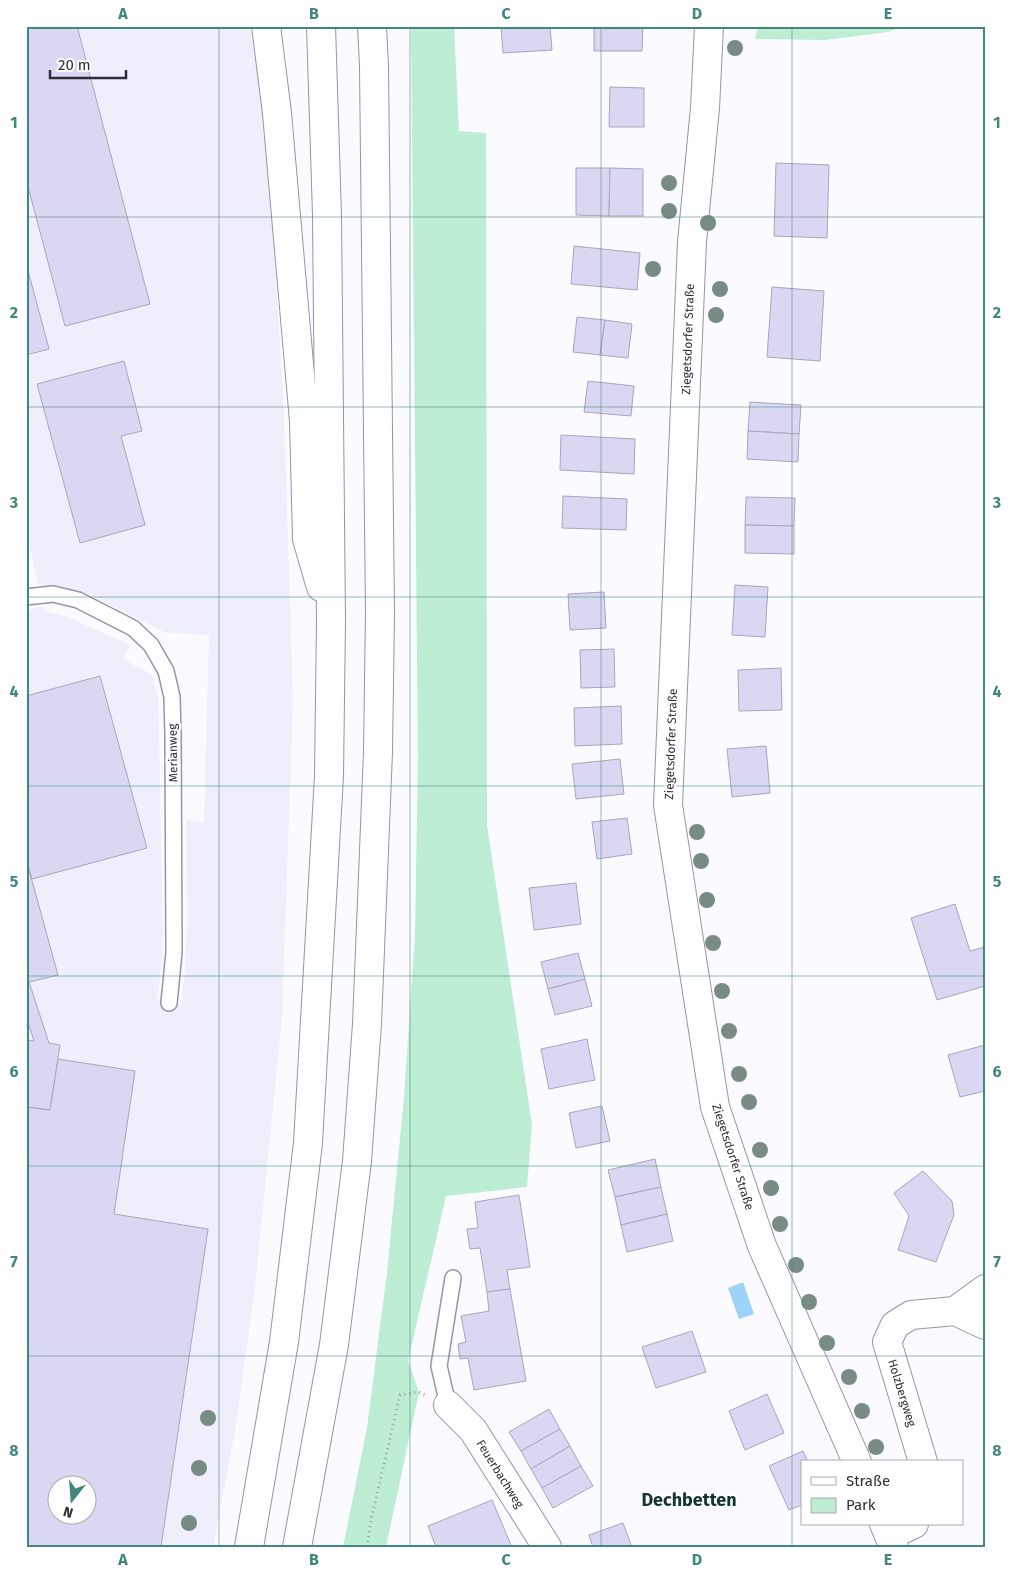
<svg xmlns="http://www.w3.org/2000/svg" width="1011" height="1573" viewBox="0 0 1011 1573" font-family="'Fira Sans',sans-serif">
  <style>
    .built { fill: #efeefb; fill-rule: evenodd }
    .green { fill: #bdedd3 }
    .water { fill: #9dd2f9 }
    .building { fill: #dad7f3; stroke: #a8a5bd; fill-rule: evenodd }
    .lines { fill: none; stroke-linecap: round; stroke-linejoin: round }
    .service-casing { stroke: #9693aa; stroke-width: 18 }
    .minor-casing { stroke: #9693aa; stroke-width: 30 }
    .tertiary-casing { stroke: #9693aa; stroke-width: 30 }
    .motorway-casing { stroke: #9693aa; stroke-width: 30 }
    .path { stroke: #9d9ca4; stroke-width: 3; stroke-dasharray: 1 4; stroke-linecap: butt }
    .service { stroke: #fff; stroke-width: 15 }
    .minor { stroke: #fff; stroke-width: 28 }
    .tertiary { stroke: #fff; stroke-width: 28 }
    .motorway { stroke: #fff; stroke-width: 28 }
    .tree { fill: #788b85 }
    .grid { fill: none; stroke: #41877e; stroke-width: 1; stroke-opacity: 0.55 }
    .labels { text-anchor: middle; stroke-width: 5; stroke-linejoin: round; paint-order: stroke }
    .street-label { font-size: 12px; fill: #2f2d37; stroke: #fff }
    .district-label { font-size: 18px; font-weight: bold; fill: #133531; stroke: #fff }
    .neatline { fill: none; stroke: #41877e; stroke-width: 2 }
    .grid-label { font-size: 16px; text-anchor: middle; font-weight: bold; fill: #41877e }
  </style>
  <rect width="100%" height="100%" fill="#fafaff"/>
  <path class="built" d="M 26,26 L 249,26 L 255,58 L 270,176 L 284,412 L 293,701 L 282,1019 L 255,1287 L 236,1425 L 213,1547 L 26,1547 L 26,611 L 43,606 L 45,611 L 68,617 L 130,645 L 123,659 L 152,675 L 158,698 L 159,729 L 163,947 L 162,964 L 157,1000 L 181,1004 L 185,969 L 187,921 L 186,820 L 204,823 L 209,635 L 164,632 L 89,594 L 65,589 L 39,587 L 28,540 L 26,540 ZM 58,1486 L 88,1486 L 88,1516 L 58,1516 Z"/>
  <g class="green">
    <polygon points="411,26 454,26 459,131 486,133 487,825 532,1125 527,1187 446,1196 408,1361 419,1392 386,1547 343,1547 367,1428 387,1272 404,1098 415,934 418,758"/>
    <polygon points="758,26 904,26 888,32 825,40 755,39"/>
  </g>
  <polygon class="water" points="743,1282 754,1314 739,1319 728,1288"/>
  <g class="building">
    <polygon points="26,26 77,26 150,304 65,326 26,179"/>
    <polygon points="501,26 550,26 552,50 503,53"/>
    <polygon points="594,26 643,26 642,51 594,51"/>
    <polygon points="610,87 644,88 644,127 609,127"/>
    <polygon points="776,163 829,165 827,238 774,236"/>
    <polygon points="576,168 610,168 609,216 576,215"/>
    <polygon points="610,168 643,169 643,216 609,216"/>
    <polygon points="574,246 640,253 637,290 571,284"/>
    <polygon points="26,263 49,349 26,355"/>
    <polygon points="772,287 824,291 820,361 767,357"/>
    <polygon points="577,317 605,320 600,355 573,352"/>
    <polygon points="605,320 632,324 628,358 600,355"/>
    <polygon points="124,361 142,431 121,436 145,525 80,543 37,384"/>
    <polygon points="588,381 634,386 631,416 584,412"/>
    <polygon points="750,402 801,405 799,434 748,431"/>
    <polygon points="748,431 799,434 798,462 747,459"/>
    <polygon points="561,435 635,439 634,474 560,470"/>
    <polygon points="563,496 627,499 626,530 562,528"/>
    <polygon points="746,497 795,498 794,526 745,525"/>
    <polygon points="745,525 794,526 794,554 745,553"/>
    <polygon points="735,585 768,587 765,637 732,635"/>
    <polygon points="604,592 606,628 570,630 568,594"/>
    <polygon points="614,649 615,687 581,688 580,650"/>
    <polygon points="781,668 782,710 739,711 738,670"/>
    <polygon points="100,676 147,848 32,879 26,859 26,696"/>
    <polygon points="621,706 622,744 575,746 574,708"/>
    <polygon points="766,746 770,793 732,797 727,749"/>
    <polygon points="620,759 624,794 576,799 572,764"/>
    <polygon points="627,818 632,854 597,859 592,822"/>
    <polygon points="26,859 58,975 29,982 49,1043 60,1045 50,1110 26,1107 26,1040 34,1041 26,1016"/>
    <polygon points="576,883 581,924 534,930 529,888"/>
    <polygon points="955,904 970,951 985,947 985,986 937,1000 911,918"/>
    <polygon points="578,953 585,979 548,989 541,962"/>
    <polygon points="585,979 592,1006 555,1015 548,989"/>
    <polygon points="587,1039 595,1080 549,1089 541,1049"/>
    <polygon points="985,1045 985,1091 960,1097 948,1055"/>
    <path d="M 58,1059 L 135,1071 L 114,1214 L 208,1229 L 161,1547 L 26,1547 L 26,1107 L 50,1110 ZM 58,1486 L 88,1486 L 88,1516 L 58,1516 Z"/>
    <polygon points="602,1106 610,1141 576,1148 569,1113"/>
    <polygon points="655,1159 661,1187 615,1197 608,1170"/>
    <polygon points="923,1171 952,1201 954,1215 936,1262 898,1250 909,1216 894,1193"/>
    <polygon points="661,1187 667,1214 621,1225 615,1197"/>
    <polygon points="519,1195 530,1267 507,1270 510,1289 487,1292 480,1248 470,1249 467,1229 478,1228 475,1202"/>
    <polygon points="667,1214 673,1241 627,1252 621,1225"/>
    <polygon points="510,1289 526,1381 474,1390 468,1358 460,1359 458,1344 466,1342 461,1316 489,1311 487,1292"/>
    <polygon points="692,1331 706,1372 656,1388 642,1347"/>
    <polygon points="767,1394 784,1433 745,1450 729,1411"/>
    <polygon points="549,1409 560,1429 521,1451 509,1432"/>
    <polygon points="560,1429 570,1446 531,1469 521,1451"/>
    <polygon points="570,1446 581,1466 542,1488 531,1469"/>
    <polygon points="803,1451 808,1462 802,1462 802,1505 789,1510 769,1466"/>
    <polygon points="581,1466 593,1486 553,1508 542,1488"/>
    <polygon points="492,1500 511,1545 506,1547 436,1547 428,1526"/>
    <polygon points="623,1523 632,1547 593,1547 589,1535"/>
  </g>
  <g class="lines">
    <g class="service-casing">
      <g id="service">
        <polyline points="26,597 53,594 78,600 133,628 151,645 166,671 172,697 173,734 174,952 169,1003"/>
        <polyline points="448,1405 439,1366 453,1278"/>
      </g>
    </g>
    <g class="minor-casing">
      <g id="minor">
        <polyline points="955,1311 985,1325"/>
        <polyline points="448,1405 473,1430 547,1547"/>
        <polyline points="923,1462 887,1342 895,1325 911,1315 955,1311 985,1289"/>
        <polyline points="889,1536 914,1524"/>
      </g>
    </g>
    <g class="tertiary-casing">
      <g id="tertiary">
        <polyline points="709,26 705,108 692,242 668,805 715,1107 762,1246 857,1462"/>
        <polyline points="884,1524 894,1547"/>
      </g>
    </g>
    <g class="motorway-casing">
      <g id="motorway">
        <polyline points="266,26 277,113 304,421 307,539 321,587"/>
        <polyline points="249,1547 284,1342 308,1143 329,776 331,620 327,215 321,26"/>
        <polyline points="297,1547 334,1345 357,1161 367,1024 378,752 380,613 374,66 372,26"/>
      </g>
    </g>
    <polyline class="path" points="367,1547 371,1520 400,1395 419,1392 425,1395"/>
    <use href="#service" class="service"/>
    <use href="#minor" class="minor"/>
    <use href="#tertiary" class="tertiary"/>
    <use href="#motorway" class="motorway"/>
  </g>
  <g class="tree">
    <circle cx="735" cy="48" r="8"/>
    <circle cx="669" cy="183" r="8"/>
    <circle cx="669" cy="211" r="8"/>
    <circle cx="708" cy="223" r="8"/>
    <circle cx="653" cy="269" r="8"/>
    <circle cx="720" cy="289" r="8"/>
    <circle cx="716" cy="315" r="8"/>
    <circle cx="697" cy="832" r="8"/>
    <circle cx="701" cy="861" r="8"/>
    <circle cx="707" cy="900" r="8"/>
    <circle cx="713" cy="943" r="8"/>
    <circle cx="722" cy="991" r="8"/>
    <circle cx="729" cy="1031" r="8"/>
    <circle cx="739" cy="1074" r="8"/>
    <circle cx="749" cy="1102" r="8"/>
    <circle cx="760" cy="1150" r="8"/>
    <circle cx="771" cy="1188" r="8"/>
    <circle cx="780" cy="1224" r="8"/>
    <circle cx="796" cy="1265" r="8"/>
    <circle cx="809" cy="1302" r="8"/>
    <circle cx="827" cy="1343" r="8"/>
    <circle cx="849" cy="1377" r="8"/>
    <circle cx="862" cy="1411" r="8"/>
    <circle cx="208" cy="1418" r="8"/>
    <circle cx="876" cy="1447" r="8"/>
    <circle cx="199" cy="1468" r="8"/>
    <circle cx="189" cy="1523" r="8"/>
  </g>
  <path class="grid" d="M 219,26 L 219,1547M 410,26 L 410,1547M 601,26 L 601,1547M 792,26 L 792,1547M 26,217 L 985,217M 26,407 L 985,407M 26,597 L 985,597M 26,786 L 985,786M 26,976 L 985,976M 26,1166 L 985,1166M 26,1356 L 985,1356"/>
  <g class="labels">
    <g class="street-label">
      <text transform="translate(688 339) rotate(-88)" y="4">Ziegetsdorfer Straße</text>
      <text transform="translate(671 744) rotate(-88)" y="4">Ziegetsdorfer Straße</text>
      <text transform="translate(173 753) rotate(-91)" y="4">Merianweg</text>
      <text transform="translate(733 1157) rotate(72)" y="4">Ziegetsdorfer Straße</text>
      <text transform="translate(902 1393) rotate(73)" y="4">Holzbergweg</text>
      <text transform="translate(500 1474) rotate(58)" y="4">Feuerbachweg</text>
    </g>
    <g class="district-label">
      <text x="689" y="1506">Dechbetten</text>
    </g>
  </g>
  <rect width="1011" height="1573" fill="none" stroke="#ffffff" stroke-width="55"/>
  <rect x="801" y="1460" width="162" height="65" fill="#ffffff" stroke="#acabaf"/>
  <rect x="811" y="1477" width="25" height="8" fill="#ffffff" stroke="#acabaf"/>
  <text x="846" y="1486" font-size="15" fill="#2f2d37">Straße</text>
  <rect x="811" y="1498" width="25" height="15" fill="#bdedd3" stroke="#acabaf"/>
  <text x="846" y="1510" font-size="15" fill="#2f2d37">Park</text>
  <g transform="translate(72 1500) rotate(197)"><circle r="24" fill="#ffffff" stroke="#acabaf"/>
  <path d="M0-4L9 19L0 12L-9 19Z" fill="#41877e"/>
  <text y="-8" font-size="14" font-weight="bold" text-anchor="middle" fill="#2f2d37">N</text>
  </g>
  <path d="M50 70v8h76v-8" fill="none" stroke="#2f2d37" stroke-width="2.5"/>
  <text x="58" y="70" font-size="15" fill="#2f2d37" stroke="#ffffff" stroke-width="4" paint-order="stroke">20 m</text>
  <rect x="28" y="28" width="956" height="1518" class="neatline"/>
  <g class="grid-label">
    <text x="123" y="19">A</text>
    <text x="314" y="19">B</text>
    <text x="506" y="19">C</text>
    <text x="697" y="19">D</text>
    <text x="888" y="19">E</text>
    <text x="14" y="128">1</text>
    <text x="997" y="128">1</text>
    <text x="14" y="318">2</text>
    <text x="997" y="318">2</text>
    <text x="14" y="508">3</text>
    <text x="997" y="508">3</text>
    <text x="14" y="697">4</text>
    <text x="997" y="697">4</text>
    <text x="14" y="887">5</text>
    <text x="997" y="887">5</text>
    <text x="14" y="1077">6</text>
    <text x="997" y="1077">6</text>
    <text x="14" y="1267">7</text>
    <text x="997" y="1267">7</text>
    <text x="14" y="1456">8</text>
    <text x="997" y="1456">8</text>
    <text x="123" y="1565">A</text>
    <text x="314" y="1565">B</text>
    <text x="506" y="1565">C</text>
    <text x="697" y="1565">D</text>
    <text x="888" y="1565">E</text>
  </g>
</svg>
